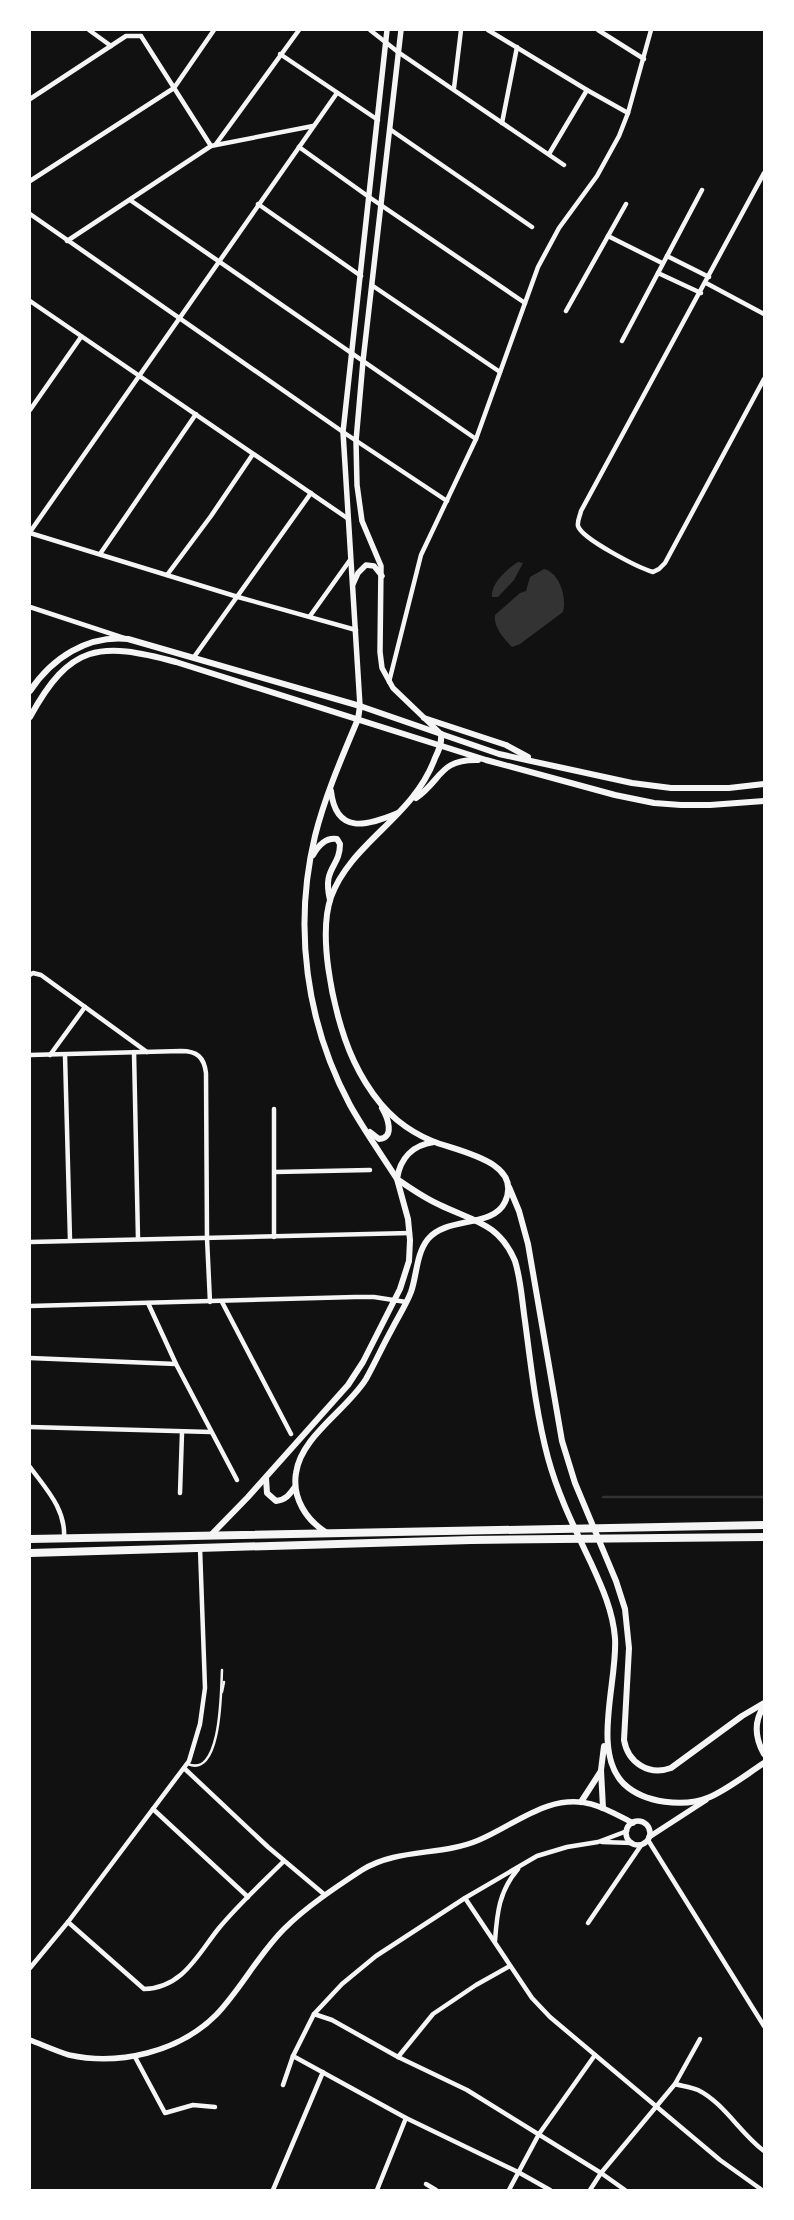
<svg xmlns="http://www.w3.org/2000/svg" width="794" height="2220" viewBox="0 0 794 2220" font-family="Jost,sans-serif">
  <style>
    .water { fill: #333 }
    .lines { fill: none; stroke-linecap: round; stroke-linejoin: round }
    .stream { stroke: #333; stroke-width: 2.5 }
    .service { stroke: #f5f5f5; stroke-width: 2.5 }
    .minor { stroke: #f5f5f5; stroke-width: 4.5 }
    .tertiary { stroke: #f5f5f5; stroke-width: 5.5 }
    .secondary { stroke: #f5f5f5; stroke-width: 6 }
    .primary { stroke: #f5f5f5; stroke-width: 8 }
  </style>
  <rect width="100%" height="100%" fill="#111"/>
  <g class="water">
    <path d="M 518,562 L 523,563 L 514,580 L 498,597 L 492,597 C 490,584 508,568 518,562 Z"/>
    <path d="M 544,569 C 560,573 567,598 563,612 L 520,644 L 512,647 C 504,639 493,626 495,615 L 520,593 L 526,591 L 530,577 Z"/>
  </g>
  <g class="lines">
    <polyline class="stream" points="603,1497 764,1497"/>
    <g class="service">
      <polyline points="222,1692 224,1682"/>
      <path d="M 188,1764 C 222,1779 221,1687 222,1670"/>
    </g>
    <g class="minor">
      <polyline points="89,30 111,46"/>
      <polyline points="370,30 398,52 564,165"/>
      <polyline points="488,30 587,90 628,113"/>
      <polyline points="598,30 644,59"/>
      <polyline points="141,36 211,146"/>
      <polyline points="280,54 378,120"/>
      <polyline points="454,88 461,30"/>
      <polyline points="30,99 126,36 141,36"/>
      <polyline points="502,123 517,47"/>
      <polyline points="391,130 532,227"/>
      <polyline points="216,144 299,30"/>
      <polyline points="299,147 369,197 525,303"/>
      <polyline points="549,154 587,90"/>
      <path d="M 764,173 L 581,511 C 580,516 577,521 578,526 C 582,539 639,568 653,572 L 659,569 L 665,563 L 764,379"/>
      <polyline points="30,181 174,88 214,30"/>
      <polyline points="130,200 476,439"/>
      <polyline points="258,204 361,276"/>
      <polyline points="30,214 343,432 447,501"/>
      <polyline points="608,236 662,263"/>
      <polyline points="67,241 211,146 313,126"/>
      <polyline points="667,256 709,277"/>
      <polyline points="658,273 701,293"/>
      <polyline points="706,283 764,314"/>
      <polyline points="373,286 500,372"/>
      <polyline points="30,301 347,518"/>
      <polyline points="566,311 626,204"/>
      <polyline points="622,341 702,190"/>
      <polyline points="30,410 81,337"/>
      <polyline points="30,532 337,93"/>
      <polyline points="30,533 238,597 356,630"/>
      <polyline points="100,554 196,414"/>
      <polyline points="167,575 211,516 253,454"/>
      <polyline points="30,607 124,638"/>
      <polyline points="310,616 350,560"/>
      <polyline points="194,657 311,493"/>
      <polyline points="389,682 421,555 476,439 538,267 559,228 597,176 619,136 628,113 651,30"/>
      <polyline points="30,975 33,973 41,975 147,1052"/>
      <polyline points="134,1052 138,1239"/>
      <path d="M 30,1055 L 181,1051 C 197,1051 204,1057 206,1073 L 207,1238 L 210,1302"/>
      <polyline points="50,1055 85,1007"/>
      <polyline points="65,1055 70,1240"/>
      <polyline points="274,1109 274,1237"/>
      <polyline points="275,1172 370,1170"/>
      <polyline points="30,1242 410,1233"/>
      <polyline points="222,1302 291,1434"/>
      <polyline points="148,1303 176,1364 237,1480"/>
      <polyline points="30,1306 355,1297 374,1297 406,1302"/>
      <polyline points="30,1358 176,1364"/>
      <polyline points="30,1427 211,1432"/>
      <path d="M 30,1467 C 46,1489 66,1509 64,1538"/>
      <polyline points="180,1493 182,1433"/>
      <polyline points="185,1769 268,1847 325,1895"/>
      <polyline points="153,1809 248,1897"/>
      <polyline points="648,1840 764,2026"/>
      <polyline points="602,1842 632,1843"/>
      <polyline points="465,1898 532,1998 550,2017 720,2160 762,2190"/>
      <path d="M 68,1922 L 144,1989 C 183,1988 198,1954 219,1928 C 239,1904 262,1883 284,1861"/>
      <polyline points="588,1923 642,1844"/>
      <path d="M 495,1941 C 497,1913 499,1891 518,1869"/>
      <polyline points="30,1968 68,1922 189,1761 200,1724 205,1688 200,1548"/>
      <polyline points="314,2014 332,2020 398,2057 467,2090 601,2173 625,2190"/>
      <polyline points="293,2056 406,2118 518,2172 550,2190"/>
      <polyline points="135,2057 165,2113 193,2105 215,2107"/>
      <polyline points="398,2057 433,2014 476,1985 510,1966"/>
      <path d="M 675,2084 C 682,2086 691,2087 698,2090 C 724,2103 740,2133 764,2151"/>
      <polyline points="283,2085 293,2056 314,2014 342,1984 376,1956 465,1898 537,1856 567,1847 598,1842 627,1831"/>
      <polyline points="426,2184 436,2190"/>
      <polyline points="273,2190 323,2072"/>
      <polyline points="377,2190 406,2118"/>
      <polyline points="509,2190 539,2134 595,2055"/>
      <polyline points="590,2190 601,2173 675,2084 700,2039"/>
    </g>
    <g class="tertiary">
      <polyline points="401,30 363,361 356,441 357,485 362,521 381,566 380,652 382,668 393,688 441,734"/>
      <polyline points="353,584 358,573 366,565 374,566 382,576"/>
      <polyline points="360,706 343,432 387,30"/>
      <circle cx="638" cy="1833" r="12"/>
      <polyline points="649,1837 706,1800"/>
      <path d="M 30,2040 C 43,2045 56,2051 69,2055 C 119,2066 179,2052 216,2015 C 241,1989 258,1955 284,1929 C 306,1907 336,1887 362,1870 C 397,1848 442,1856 479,1840 C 515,1825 549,1793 591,1804 C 606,1808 619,1816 633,1823"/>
    </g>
    <g class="secondary">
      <path d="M 30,691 C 52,658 87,635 128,639 L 360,706 L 499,754 L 632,783 L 671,788 L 729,788 L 764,784"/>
      <path d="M 30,717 C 70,644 99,641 176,662 L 486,760 L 615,795 L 654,803 L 681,805 L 710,805 L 764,801"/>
      <polyline points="424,718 506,745 528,757"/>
      <path d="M 331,791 C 336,835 367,826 398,813"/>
      <path d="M 416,798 C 442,780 439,759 478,760"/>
      <path d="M 313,855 C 318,846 325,837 337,839 L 340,844 C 340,868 322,867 330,900"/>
      <path d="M 370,1132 L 379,1139 C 395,1138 388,1118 382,1108"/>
      <path d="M 434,1142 C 413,1145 400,1158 397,1179 C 410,1188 424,1198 440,1205 C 473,1221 499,1223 515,1261 C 521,1280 522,1301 525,1321 C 531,1366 536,1413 548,1458 C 558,1495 575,1529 591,1563 C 602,1587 613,1611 615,1638 C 618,1680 591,1752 624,1784 C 644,1803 684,1808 710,1797 C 728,1789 747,1774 764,1763"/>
      <path d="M 509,1187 L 519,1211 L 528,1244 L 562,1441 L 575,1483 L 616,1581 L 625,1609 L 629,1648 L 624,1740 C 628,1763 649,1776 671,1768 L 742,1716 L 764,1703"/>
      <path d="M 266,1478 L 267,1493 L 276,1501 C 286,1500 290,1494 295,1487"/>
      <path d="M 327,1533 C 306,1520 292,1498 296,1473 C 301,1436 347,1410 366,1379 C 375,1363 383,1345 392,1329 C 398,1317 406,1305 411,1292 C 417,1275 416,1254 428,1239 C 447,1216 493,1228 505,1202 C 524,1161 456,1151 432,1141 C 420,1136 408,1129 397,1120 C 373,1100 355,1068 345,1039 C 332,1001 318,935 331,897 C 351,842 414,817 435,758 C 439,750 442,743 441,734"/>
      <path d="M 211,1535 L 248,1497 L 348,1385 L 363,1362 L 400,1289 L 409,1261 L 410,1240 L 408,1219 L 397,1179 C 381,1154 364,1130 350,1105 C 306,1023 293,927 315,836 C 325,796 342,757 358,719 L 360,706"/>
      <path d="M 764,1706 C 754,1721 755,1738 764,1754"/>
      <polyline points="581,1802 601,1771"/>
      <polyline points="603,1808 601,1770 604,1746"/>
    </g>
    <g class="primary">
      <polyline points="30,1539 764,1525"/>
      <polyline points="30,1553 471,1540 764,1537"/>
    </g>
  </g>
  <rect width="794" height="2220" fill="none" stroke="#ffffff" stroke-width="62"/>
</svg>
